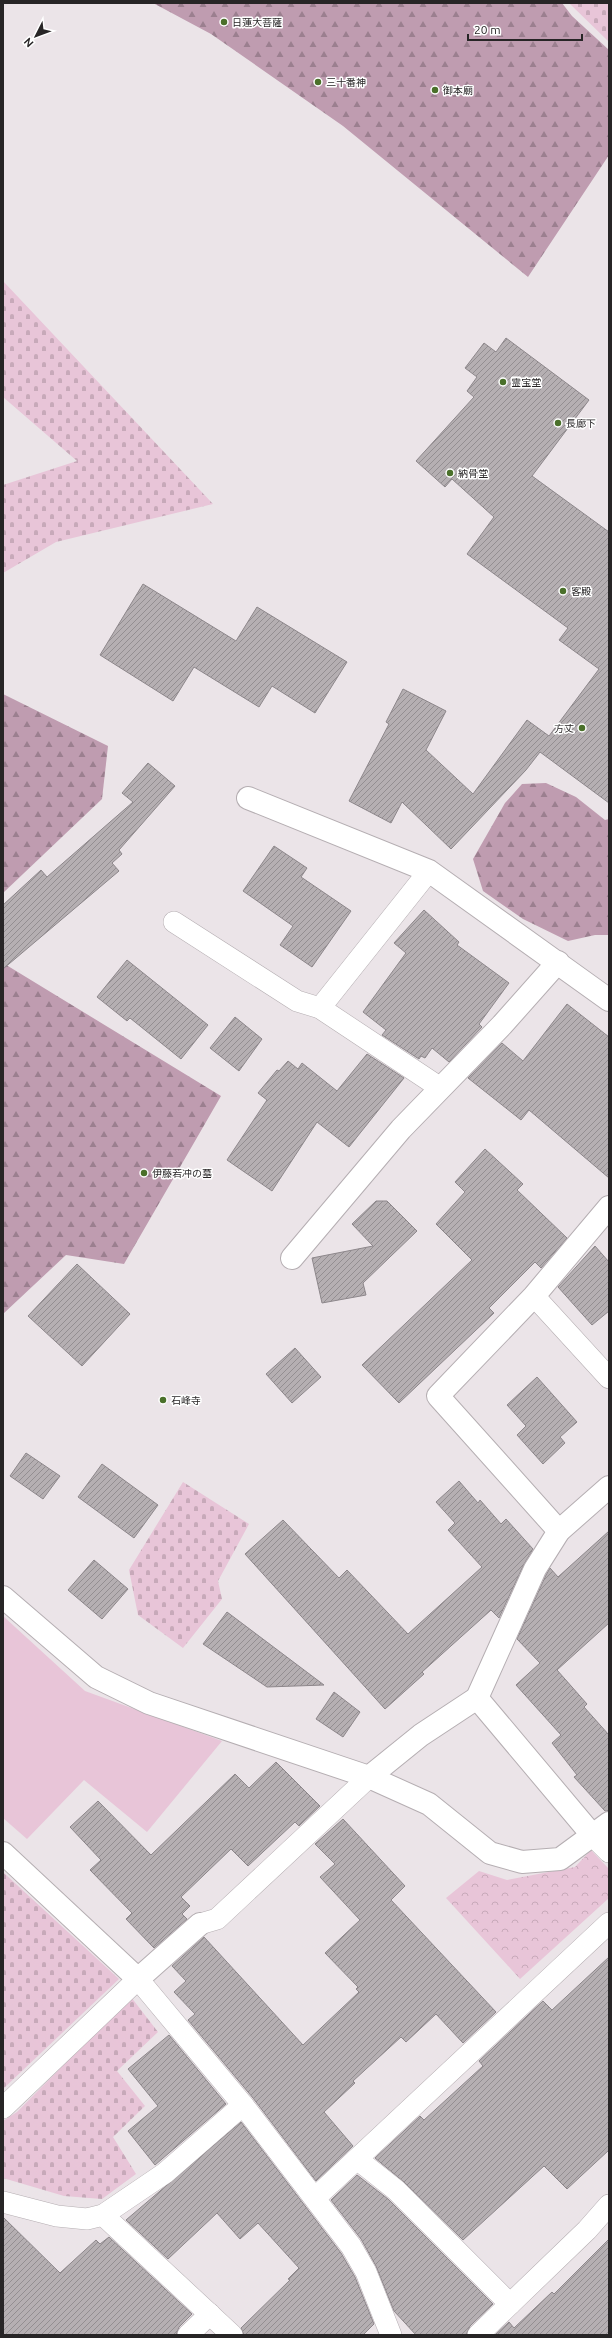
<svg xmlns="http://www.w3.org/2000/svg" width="612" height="2338" viewBox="0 0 612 2338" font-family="Ubuntu,'Noto Sans JP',sans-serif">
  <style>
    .grass { fill: #e8c5d8 }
    .forest { fill: url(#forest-firs) }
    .cemetery { fill: url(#cemetery-stones) }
    .park { fill: url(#park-crowns) }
    .building { fill: url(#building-hatch); stroke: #8d878b }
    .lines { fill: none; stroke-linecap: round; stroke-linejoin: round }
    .lane-casing { stroke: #b5aeb2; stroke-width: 22 }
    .street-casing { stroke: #b5aeb2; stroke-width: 24 }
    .lane { stroke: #fff; stroke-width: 21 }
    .street { stroke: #fff; stroke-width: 22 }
    .poi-dot { fill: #4a702a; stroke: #fff; stroke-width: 1.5 }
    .labels { text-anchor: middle; stroke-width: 3; stroke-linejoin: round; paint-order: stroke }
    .poi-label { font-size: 10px; fill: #272526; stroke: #fff; text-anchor: start }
  </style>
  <defs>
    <pattern id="forest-firs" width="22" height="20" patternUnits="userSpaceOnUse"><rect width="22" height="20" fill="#bf9cb0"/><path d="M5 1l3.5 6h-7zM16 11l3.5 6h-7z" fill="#9b7f8f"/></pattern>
    <pattern id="cemetery-stones" width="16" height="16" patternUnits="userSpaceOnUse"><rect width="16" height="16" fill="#e8c5d8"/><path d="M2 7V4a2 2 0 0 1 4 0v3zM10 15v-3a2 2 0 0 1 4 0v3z" fill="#c7a9b9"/></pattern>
    <pattern id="park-crowns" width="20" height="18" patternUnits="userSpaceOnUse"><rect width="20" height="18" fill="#e8c5d8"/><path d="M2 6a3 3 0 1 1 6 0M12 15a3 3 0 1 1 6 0" fill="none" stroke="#c7a9b9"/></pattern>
    <pattern id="building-hatch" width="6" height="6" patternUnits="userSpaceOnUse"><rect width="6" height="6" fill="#b5afb2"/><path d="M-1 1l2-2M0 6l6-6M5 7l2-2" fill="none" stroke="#938e91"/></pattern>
  </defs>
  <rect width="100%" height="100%" fill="#ebe4e8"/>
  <polygon class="grass" points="3,1616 85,1691 222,1741 147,1832 84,1780 27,1839 3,1818"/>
  <g class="forest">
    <polygon points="153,3 562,3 572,16 609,50 609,155 528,277 343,126 211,34"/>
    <polygon points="3,694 108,746 102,799 3,893"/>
    <polygon points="546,783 576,797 605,820 609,819 609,935 595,935 568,941 523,919 483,891 473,859 505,803 522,784"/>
    <polygon points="3,963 221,1096 124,1264 66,1255 3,1314"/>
  </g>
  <g class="cemetery">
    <polygon points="569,3 609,3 609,42"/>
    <polygon points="3,281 213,504 56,542 3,573 3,485 77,461 3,397"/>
    <polygon points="183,1482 249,1524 218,1581 222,1599 183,1648 138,1615 129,1570"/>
    <polygon points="4,1873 119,1979 3,2089 3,1874"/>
    <polygon points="131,1997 158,2032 117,2071 145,2106 113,2137 136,2174 102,2199 64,2196 3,2178 3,2121 17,2112"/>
  </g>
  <polygon class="park" points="591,1850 608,1868 609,1898 520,1979 446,1898 479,1871 507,1880 575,1867"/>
  <g class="building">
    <polygon points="506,338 589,400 532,476 609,532 609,803 540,752 526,770 451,849 402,802 391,823 349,801 389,724 386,722 403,689 446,711 426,750 473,794 527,720 549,736 599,669 559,640 568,628 467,554 494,517 452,479 445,487 416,461 474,397 467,391 477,377 465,368 484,343 496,352"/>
    <polygon points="143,584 236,641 257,607 347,662 315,713 272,686 259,707 194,667 173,701 100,655"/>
    <polygon points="148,763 175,786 119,850 122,854 112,863 119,871 3,969 3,905 41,870 47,877 133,802 122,793"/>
    <polygon points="274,846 307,868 301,877 351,911 312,967 280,945 293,926 243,891"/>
    <polygon points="424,910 459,942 457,945 509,983 479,1024 482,1027 449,1062 432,1048 425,1058 421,1056 419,1059 382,1035 386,1030 363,1012 406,953 394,943"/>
    <polygon points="127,960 208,1025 181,1059 130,1018 127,1021 97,997"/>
    <polygon points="567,1004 609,1037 609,1178 529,1110 521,1120 468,1078 502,1043 523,1061"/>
    <polygon points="235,1017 262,1039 239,1071 210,1048"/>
    <polygon points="367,1054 404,1078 349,1147 317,1122 272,1191 227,1160 267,1100 258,1093 277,1070 279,1071 288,1061 298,1069 302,1063 337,1091"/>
    <polygon points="485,1149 523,1184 517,1190 567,1238 541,1268 535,1262 489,1308 494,1313 399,1403 362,1365 472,1260 436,1224 465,1192 455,1182"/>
    <polygon points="376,1201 387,1201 417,1231 363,1283 366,1295 322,1303 312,1258 373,1246 352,1224"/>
    <polygon points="595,1246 609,1262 609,1311 592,1325 558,1287"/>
    <polygon points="77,1264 130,1314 82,1366 28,1316"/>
    <polygon points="295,1348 321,1377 292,1403 266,1374"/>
    <polygon points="537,1377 577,1422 560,1437 565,1443 543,1464 517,1435 526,1426 507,1405"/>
    <polygon points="26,1453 60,1476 43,1499 10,1476"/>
    <polygon points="102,1464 158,1505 134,1538 78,1497"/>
    <polygon points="459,1481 478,1503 480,1500 501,1524 506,1519 533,1549 524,1564 499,1618 491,1610 422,1672 424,1674 385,1709 245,1554 283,1520 339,1578 347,1570 408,1634 482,1567 448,1530 455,1523 436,1502"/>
    <polygon points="609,1531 609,1623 557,1670 587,1704 584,1707 609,1735 609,1811 605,1811 574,1777 577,1775 552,1743 561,1735 516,1685 540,1663 517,1639 546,1575 550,1568 558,1577"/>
    <polygon points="94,1560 128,1589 102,1619 68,1590"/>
    <polygon points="227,1612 324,1685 267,1687 203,1644"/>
    <polygon points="334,1692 360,1712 343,1737 316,1719"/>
    <polygon points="276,1762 320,1806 299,1826 295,1822 248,1866 231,1849 181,1897 190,1906 182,1914 187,1919 154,1948 126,1919 132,1913 90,1870 101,1860 70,1827 98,1801 151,1855 235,1774 249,1788"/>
    <polygon points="343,1819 405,1886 391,1900 496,2012 463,2043 436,2014 406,2042 401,2037 353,2081 355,2083 324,2112 353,2146 316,2181 253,2098 188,2020 195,2014 174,1992 186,1981 172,1966 204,1937 303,2045 359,1992 356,1989 358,1987 325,1953 360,1920 320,1877 335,1864 315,1844"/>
    <polygon points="609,1957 609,2150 567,2189 544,2166 463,2240 404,2182 375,2158 420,2116 424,2120 483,2066 479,2061 543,2001 552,2010"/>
    <polygon points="169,2035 226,2104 155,2165 128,2131 158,2106 128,2069"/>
    <polygon points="241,2122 341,2253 355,2277 374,2324 363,2335 244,2335 241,2328 290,2280 288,2279 299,2268 258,2223 240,2239 217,2213 168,2259 126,2220"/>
    <polygon points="357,2175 388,2199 493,2304 470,2326 466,2335 416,2335 394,2311 376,2266 361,2239 331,2200"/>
    <polygon points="3,2217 60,2273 96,2240 100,2244 109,2237 192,2314 179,2327 176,2335 3,2335"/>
    <polygon points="609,2239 609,2335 495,2335 509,2322 514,2328 552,2292 554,2294"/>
  </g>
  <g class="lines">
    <g class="lane-casing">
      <g id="lane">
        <polyline points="174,922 297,1001 320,1008 439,1087"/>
        <polyline points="320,1008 429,871"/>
        <polyline points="534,1296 609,1378"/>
        <polyline points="593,1836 609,1852"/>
        <polyline points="200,1924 217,1919 369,1777"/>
        <polyline points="3,2108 138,1979 243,2105 351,2246 366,2272 391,2335"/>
        <polyline points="357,2159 396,2190 510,2304"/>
        <polyline points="315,2198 609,1923"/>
        <polyline points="3,2202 57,2216 87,2219 103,2215 165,2173 243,2105"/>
        <polyline points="103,2215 232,2335"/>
        <polyline points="188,2335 210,2314"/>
        <polyline points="478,2335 587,2230 609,2205"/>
      </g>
    </g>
    <g class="street-casing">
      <g id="street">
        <polyline points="248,798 429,871 609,1000"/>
        <polyline points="292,1258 401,1129 502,1025 558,962"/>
        <polyline points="559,1531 438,1396 534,1296 609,1207"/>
        <polyline points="3,1597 96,1677 149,1703 369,1777 429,1804 490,1853 522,1862 560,1859 609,1823"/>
        <polyline points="477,1698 593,1836"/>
        <polyline points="369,1777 421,1735 477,1698 535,1569 559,1531 609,1487"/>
        <polyline points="3,1853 138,1979 200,1924"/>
      </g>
    </g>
    <use href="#lane" class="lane"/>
    <use href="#street" class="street"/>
  </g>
  <g class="poi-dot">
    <circle cx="224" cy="22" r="4"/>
    <circle cx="318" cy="82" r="4"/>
    <circle cx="435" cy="90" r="4"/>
    <circle cx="503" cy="382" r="4"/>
    <circle cx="558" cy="423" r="4"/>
    <circle cx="450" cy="473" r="4"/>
    <circle cx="563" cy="591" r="4"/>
    <circle cx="582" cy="728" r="4"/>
    <circle cx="144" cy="1173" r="4"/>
    <circle cx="163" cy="1400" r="4"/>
  </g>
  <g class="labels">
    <g class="poi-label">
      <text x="232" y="26">日蓮大菩薩</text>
      <text x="326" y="86">三十番神</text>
      <text x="443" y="94">御本廟</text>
      <text x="511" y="386">霊宝堂</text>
      <text x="566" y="427">長廊下</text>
      <text x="458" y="477">納骨堂</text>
      <text x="571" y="595">客殿</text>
      <text x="574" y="732" text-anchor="end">方丈</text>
      <text x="152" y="1177">伊藤若冲の墓</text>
      <text x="171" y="1404">石峰寺</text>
    </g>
  </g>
  <rect width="612" height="2338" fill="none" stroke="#272526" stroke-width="8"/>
  <g transform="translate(36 36) rotate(228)" stroke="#ffffff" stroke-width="3" paint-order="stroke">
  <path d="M0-3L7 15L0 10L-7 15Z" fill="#272526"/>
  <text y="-6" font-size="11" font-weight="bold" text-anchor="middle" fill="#272526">N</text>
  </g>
  <path d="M468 34v6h114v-6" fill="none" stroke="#272526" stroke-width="2"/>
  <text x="474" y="34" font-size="12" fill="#272526" stroke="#ffffff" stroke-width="3" paint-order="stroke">20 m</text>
</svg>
